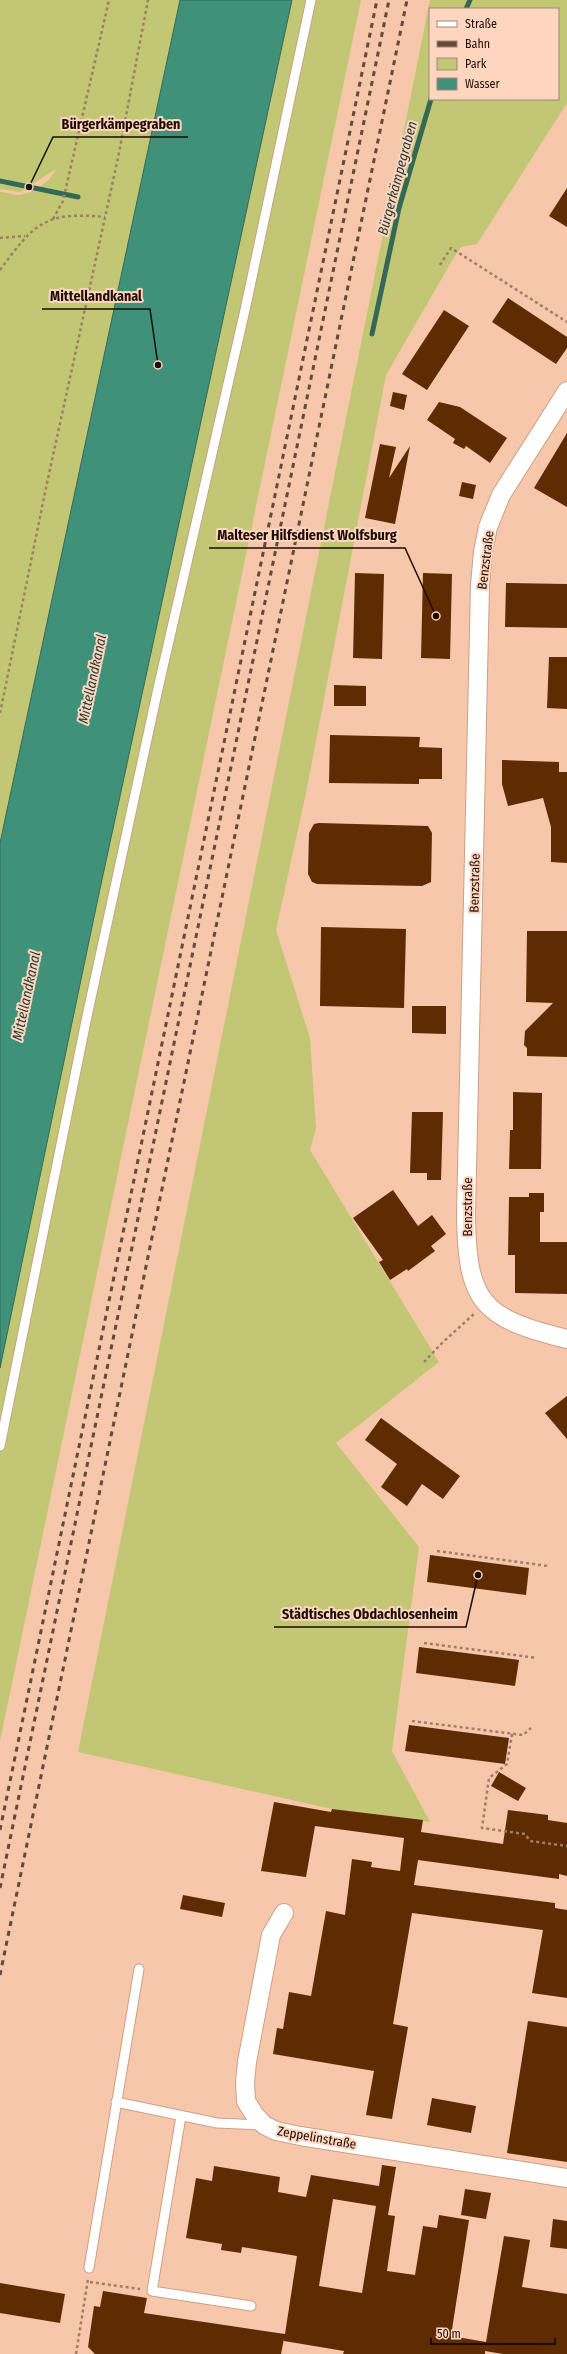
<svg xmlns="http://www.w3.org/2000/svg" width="567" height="2354" viewBox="0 0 567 2354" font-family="'Fira Sans Condensed',sans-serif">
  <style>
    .green { fill: #c2c773; fill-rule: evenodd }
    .water { fill: #3f917a; stroke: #356957 }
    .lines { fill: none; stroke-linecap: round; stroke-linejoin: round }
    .stream { stroke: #356957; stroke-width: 5 }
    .building { fill: #5e2b03; fill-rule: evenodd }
    .service-casing { stroke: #cea085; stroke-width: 11 }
    .minor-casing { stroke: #cea085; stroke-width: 20 }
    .path { stroke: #a17d69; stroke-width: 2.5; stroke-dasharray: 3 3; stroke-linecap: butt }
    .service { stroke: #fff; stroke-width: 9 }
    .minor { stroke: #fff; stroke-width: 18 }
    .rail { stroke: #644a3a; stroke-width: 3; stroke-dasharray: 5 5; stroke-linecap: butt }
    .labels { text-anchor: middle; stroke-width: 4; stroke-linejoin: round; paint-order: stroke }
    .street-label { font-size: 13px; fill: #1d0d04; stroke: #fed6c0 }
    .water-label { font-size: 14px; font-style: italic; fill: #1f3931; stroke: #fed6c0 }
    .leader { fill: none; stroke: #1d0d04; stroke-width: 1.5 }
    .callout-dot { fill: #1d0d04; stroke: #fed6c0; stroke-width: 1.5 }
    .callout-label { font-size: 14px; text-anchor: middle; font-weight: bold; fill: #1d0d04; stroke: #fed6c0; stroke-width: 4; stroke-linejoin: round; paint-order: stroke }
  </style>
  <rect width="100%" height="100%" fill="#f7c7ab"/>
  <g class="green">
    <path d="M 0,0 L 180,0 L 0,843 L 0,192 C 6,192 13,195 19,195 C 34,193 50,182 56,169 L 20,192 L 0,189 Z"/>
    <polygon points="292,0 361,0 0,1741 0,1368 98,898"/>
    <path d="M 430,0 L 567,0 L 567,103 L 477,244 L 461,247 L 453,259 L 386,375 L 306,793 L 276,930 L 310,1038 L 316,1128 L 310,1150 L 439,1362 L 336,1443 L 419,1547 L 392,1751 L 430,1822 L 332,1809 L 78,1752 ZM 430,9 L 558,9 L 558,99 L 430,99 Z"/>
  </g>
  <polygon class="water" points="180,0 292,0 98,898 0,1368 0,843"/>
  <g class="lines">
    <g class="stream">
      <polyline points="466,9 470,0"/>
      <polyline points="0,181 78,197"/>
      <polyline points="372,334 399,208 431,99"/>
    </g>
  </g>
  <g class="building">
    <polygon points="567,188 567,227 549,216"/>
    <polygon points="508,298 567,337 567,348 556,364 492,322"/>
    <polygon points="444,310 469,326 427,390 402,374"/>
    <polygon points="393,392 407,395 404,410 390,406"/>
    <polygon points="439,402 460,407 507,438 490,463 466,446 464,449 453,443 455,439 427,420"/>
    <polygon points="567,433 567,507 534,488"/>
    <polygon points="380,444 396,447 389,478 410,446 395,524 365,518"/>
    <polygon points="462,482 476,485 473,499 459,496"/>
    <polygon points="355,573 384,574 382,659 353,658"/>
    <polygon points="423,573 452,574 450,659 421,658"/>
    <polygon points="506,583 567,584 567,628 505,627"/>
    <polygon points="549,657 567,657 567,709 547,708"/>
    <polygon points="334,685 366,686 366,706 334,706"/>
    <polygon points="330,735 420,737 419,747 442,748 442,779 419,779 419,784 329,783"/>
    <polygon points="502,760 559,762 559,772 567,772 567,863 551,862 551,827 543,798 508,806 502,784"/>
    <polygon points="319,823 428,826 432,833 431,882 422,886 317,884 312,882 308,874 309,833 314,824"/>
    <polygon points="321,927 406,929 404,1008 320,1006"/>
    <polygon points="527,931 567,931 567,1057 527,1056 527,1048 524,1045 525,1031 553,1003 526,1002"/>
    <polygon points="412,1006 446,1006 446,1034 412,1033"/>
    <polygon points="513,1092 542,1093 541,1169 509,1169 510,1130 513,1130"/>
    <polygon points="412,1112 443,1112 441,1180 427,1180 427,1173 410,1173"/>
    <polygon points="393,1190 418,1226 432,1215 446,1234 431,1246 435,1251 408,1271 407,1269 390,1280 379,1262 383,1260 353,1218"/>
    <polygon points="529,1193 544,1193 544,1212 540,1212 540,1242 567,1242 567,1294 515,1293 515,1255 508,1255 509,1197 529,1197"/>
    <polygon points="567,1396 567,1439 545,1413"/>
    <polygon points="381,1418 460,1476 443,1499 422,1484 407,1506 381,1487 397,1464 365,1440"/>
    <polygon points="430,1555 529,1568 526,1595 427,1582"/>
    <polygon points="419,1647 519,1660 515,1686 416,1673"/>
    <polygon points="409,1725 509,1738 505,1764 405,1751"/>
    <polygon points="499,1772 526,1788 518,1801 491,1786"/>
    <polygon points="274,1802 331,1812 332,1809 423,1820 421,1832 503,1844 508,1810 548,1815 548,1820 567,1823 567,1876 559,1874 559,1879 418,1860 414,1885 555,1903 555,1908 567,1910 567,1998 532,1993 543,1930 412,1913 393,2024 408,2027 392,2119 366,2115 374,2071 273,2054 277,2028 283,2029 289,1992 311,1996 326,1911 345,1915 352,1859 372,1862 371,1867 400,1871 404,1838 315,1826 306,1877 261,1871"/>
    <polygon points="183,1895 225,1903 222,1917 180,1909"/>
    <polygon points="528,2021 567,2027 567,2162 507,2153"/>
    <polygon points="432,2098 476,2106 471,2133 427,2125"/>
    <path d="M 382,2165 L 396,2167 L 388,2215 L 395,2216 L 387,2271 L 415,2275 L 423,2226 L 437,2228 L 439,2215 L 469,2220 L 451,2336 L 486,2342 L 504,2236 L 530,2240 L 522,2287 L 567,2294 L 567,2354 L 503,2354 L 485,2351 L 485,2354 L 343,2354 L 344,2351 L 284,2341 L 284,2339 L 281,2354 L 95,2354 L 88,2347 L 94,2306 L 100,2307 L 103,2291 L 147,2298 L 144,2313 L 285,2334 L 297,2256 L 242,2247 L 241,2253 L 221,2250 L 222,2244 L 186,2238 L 196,2178 L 212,2181 L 214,2166 L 280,2177 L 278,2192 L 306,2197 L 311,2175 L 379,2186 ZM 333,2199 L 376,2206 L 362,2293 L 319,2286 Z"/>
    <polygon points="465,2189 491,2193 486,2219 461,2215"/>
    <polygon points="553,2219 567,2221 567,2249 550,2247"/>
    <polygon points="0,2283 65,2294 60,2323 0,2313"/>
  </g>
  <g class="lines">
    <g class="service-casing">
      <g id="service">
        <polyline points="0,1446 86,1021 157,693 245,310 311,0"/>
        <polyline points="116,2102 217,2123 263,2125"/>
        <polyline points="181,2116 152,2291 251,2306"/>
        <polyline points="89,2268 139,1969"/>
      </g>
    </g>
    <g class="minor-casing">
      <g id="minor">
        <path d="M 567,391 L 501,495 L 488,527 L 483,552 L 480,585 L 466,1214 C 467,1302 481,1318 567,1339"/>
        <polyline points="284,1913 271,1935 247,2062 245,2082 246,2101 254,2114 264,2125 276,2131 300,2136 567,2178"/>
      </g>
    </g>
    <g class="path">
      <polyline points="53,219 63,201 109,0"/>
      <polyline points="0,238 25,236"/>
      <polyline points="440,265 451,248 567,322"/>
      <path d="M 0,270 C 34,224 44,211 105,217"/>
      <polyline points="0,713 47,483 118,158 148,0"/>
      <polyline points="424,1362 442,1343 474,1314"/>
      <polyline points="437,1551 548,1566"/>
      <polyline points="424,1643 537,1658"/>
      <polyline points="412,1721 523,1735 531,1728"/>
      <polyline points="512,1734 507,1764 489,1778 482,1828 525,1834 530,1841 567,1846"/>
      <polyline points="90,2282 140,2289"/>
      <polyline points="76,2354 88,2279"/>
    </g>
    <use href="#service" class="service"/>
    <use href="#minor" class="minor"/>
    <g class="rail">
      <polyline points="0,1830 377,0"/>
      <polyline points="0,1888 389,0"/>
      <polyline points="0,1975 407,0"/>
    </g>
  </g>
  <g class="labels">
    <g class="street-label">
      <text transform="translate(485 560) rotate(-83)" y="5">Benzstraße</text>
      <text transform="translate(474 883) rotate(-89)" y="5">Benzstraße</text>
      <text transform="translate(467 1207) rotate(-90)" y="5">Benzstraße</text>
      <text transform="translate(317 2137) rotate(10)" y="5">Zeppelinstraße</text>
    </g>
    <g class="water-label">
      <text transform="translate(397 178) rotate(-75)" y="5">Bürgerkämpegraben</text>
      <text transform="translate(92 679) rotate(-78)" y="5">Mittellandkanal</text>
      <text transform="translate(26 996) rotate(-78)" y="5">Mittellandkanal</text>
    </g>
  </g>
  <path class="leader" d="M29 187L53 137H188M158 365L150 309H42M436 616L405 548H209M478 1575L466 1627H274"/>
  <g class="callout-dot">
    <circle cx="29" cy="187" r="4"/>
    <circle cx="158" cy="365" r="4"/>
    <circle cx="436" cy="616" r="4"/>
    <circle cx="478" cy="1575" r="4"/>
  </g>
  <g class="callout-label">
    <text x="121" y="129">Bürgerkämpegraben</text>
    <text x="96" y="301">Mittellandkanal</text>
    <text x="307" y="540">Malteser Hilfsdienst Wolfsburg</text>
    <text x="370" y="1619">Städtisches Obdachlosenheim</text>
  </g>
  <rect x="429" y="8" width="130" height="92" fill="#fed6c0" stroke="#a48675"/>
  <rect x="437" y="21" width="20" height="6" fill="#ffffff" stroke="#a48675"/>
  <text x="465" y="28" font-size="12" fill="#1d0d04">Straße</text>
  <rect x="437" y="41" width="20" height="6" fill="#644a3a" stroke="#a48675"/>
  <text x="465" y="48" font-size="12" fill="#1d0d04">Bahn</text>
  <rect x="437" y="58" width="20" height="12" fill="#c2c773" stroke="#a48675"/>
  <text x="465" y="68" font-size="12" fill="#1d0d04">Park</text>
  <rect x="437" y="78" width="20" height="12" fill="#3f917a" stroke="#a48675"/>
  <text x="465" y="88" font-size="12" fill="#1d0d04">Wasser</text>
  <path d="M431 2338v6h124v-6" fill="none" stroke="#1d0d04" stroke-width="2"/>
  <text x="437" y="2338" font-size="12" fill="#1d0d04" stroke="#fed6c0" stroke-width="3" paint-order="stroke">50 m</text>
</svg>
